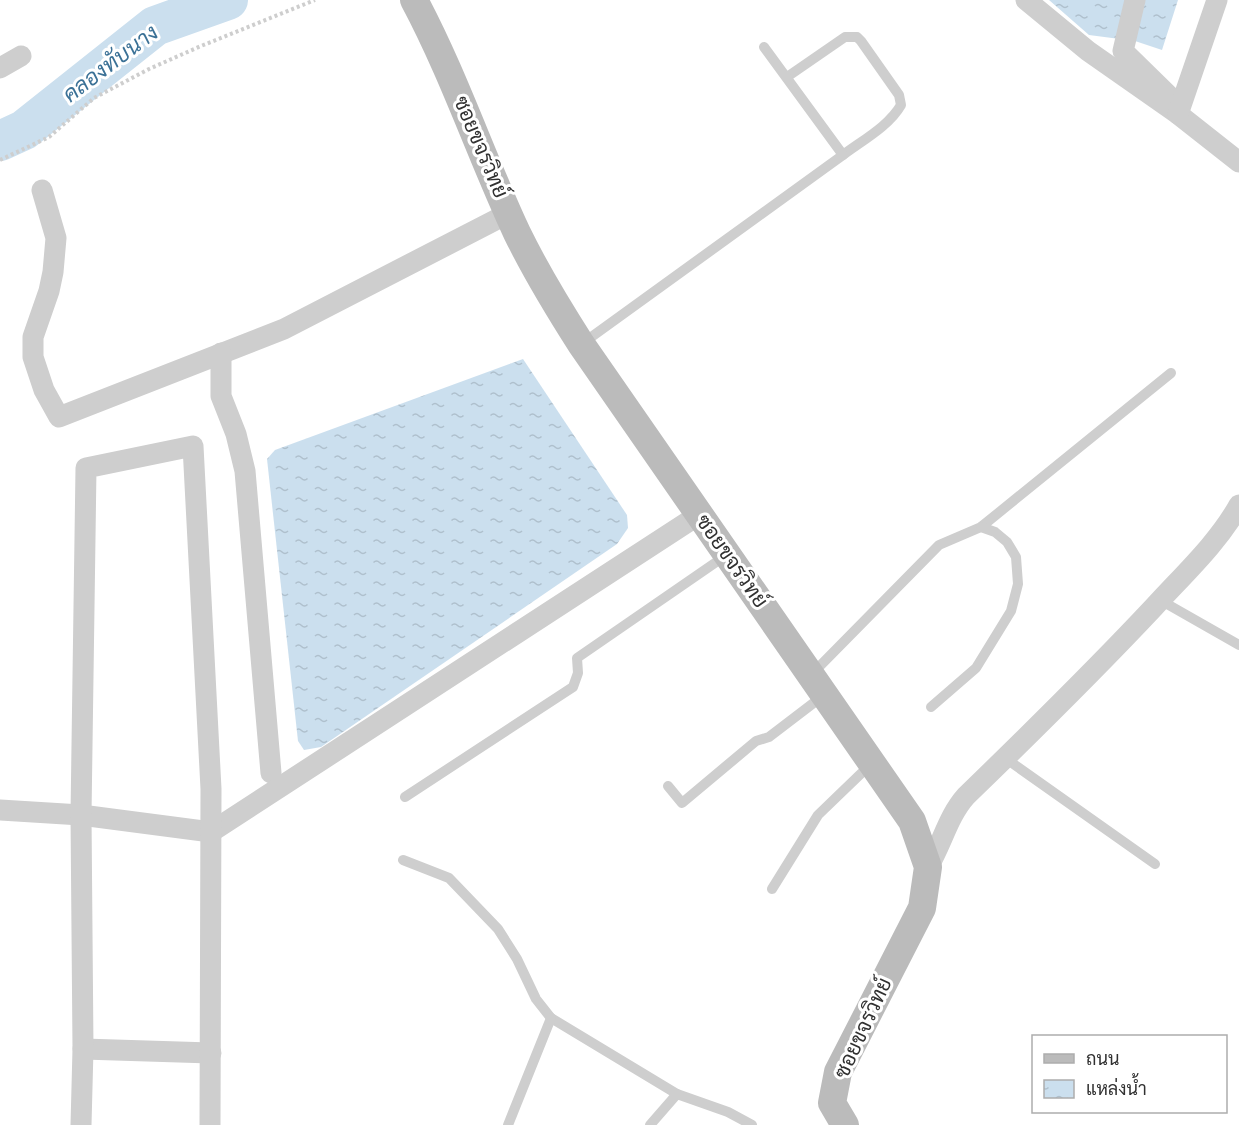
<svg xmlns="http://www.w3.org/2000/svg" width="1239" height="1125" viewBox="0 0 1239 1125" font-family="'Exo 2',Sarabun,sans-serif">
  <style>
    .water { fill: url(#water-ripples) }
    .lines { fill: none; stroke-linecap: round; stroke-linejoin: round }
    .river { stroke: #cbdfee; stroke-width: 40 }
    .path { stroke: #cecece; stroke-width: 4; stroke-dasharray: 3 3; stroke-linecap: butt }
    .lane { stroke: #cecece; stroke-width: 10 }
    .street { stroke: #cecece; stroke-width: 21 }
    .secondary { stroke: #bbb; stroke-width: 28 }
    .labels { text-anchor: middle; stroke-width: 6; stroke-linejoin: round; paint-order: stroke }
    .street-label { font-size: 21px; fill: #313131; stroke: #fff }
    .water-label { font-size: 22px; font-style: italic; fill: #3b7196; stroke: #fff }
  </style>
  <defs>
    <pattern id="water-ripples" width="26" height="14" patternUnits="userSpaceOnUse" patternTransform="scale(1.5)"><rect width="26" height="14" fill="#cbdfee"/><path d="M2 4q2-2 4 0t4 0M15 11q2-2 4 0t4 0" fill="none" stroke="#afc0cd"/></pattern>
  </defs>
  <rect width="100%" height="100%" fill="#fff"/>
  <g class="water">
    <polygon points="1049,0 1178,0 1162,50 1135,41 1089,35"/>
    <polygon points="523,359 627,515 628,528 617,544 321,747 304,750 298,741 267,459 275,450"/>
  </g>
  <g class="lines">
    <polyline class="river" points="0,141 24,130 155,26 228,0"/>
    <polyline class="path" points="0,160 49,137 94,98 149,69 201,46 315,0"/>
    <g class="lane">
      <path d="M 787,77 L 845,37 L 857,37 L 861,41 L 899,95 L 901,105 C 889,126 863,140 843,155"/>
      <polyline points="583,343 843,155 764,47"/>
      <polyline points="1160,600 1239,645"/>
      <polyline points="811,675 939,545 981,527 1171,373"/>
      <polyline points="931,707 976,668 1011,611 1018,584 1016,557 1007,542 995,532 981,527"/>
      <polyline points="1005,758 1155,864"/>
      <polyline points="668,786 682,803 756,741 769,737 824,695"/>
      <polyline points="405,797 573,687 578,673 577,658 725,556"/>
      <polyline points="403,860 449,878 498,929 517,959 536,999 551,1018 677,1094"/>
      <polyline points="772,889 818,815 872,763"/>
      <polyline points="508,1125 551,1018"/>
      <polyline points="650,1125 677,1094 728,1112 752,1125"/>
    </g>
    <g class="street">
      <polyline points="1026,0 1088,51 1178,114 1239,162"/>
      <polyline points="1135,0 1123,51 1169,96"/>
      <polyline points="0,68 21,56"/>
      <polyline points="1178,114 1217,0"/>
      <polyline points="42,190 56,238 53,272 49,291 33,337 33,357 44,390 59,417 284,329 509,213"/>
      <polyline points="221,353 221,396 236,434 245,471 271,773"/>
      <polyline points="0,810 81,815 211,832 700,514"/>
      <path d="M 928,867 C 942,844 948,816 966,796 C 1030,734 1093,672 1154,607 C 1183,575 1218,543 1239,505"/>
      <polyline points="83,1049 211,1053"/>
      <polyline points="81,1125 83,1049 81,815 86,468 193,446 211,789 210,1125"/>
    </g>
    <path class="secondary" d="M 414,0 C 454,75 481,156 517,233 C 536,272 558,308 581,344 L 912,821 L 928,867 L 922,908 L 838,1072 L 832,1103 L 845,1125"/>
  </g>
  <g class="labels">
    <g class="street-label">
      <text transform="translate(481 147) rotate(67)" y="7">ซอยขจรวิทย์</text>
      <text transform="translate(732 561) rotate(55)" y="7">ซอยขจรวิทย์</text>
      <text transform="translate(863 1028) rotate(-65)" y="7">ซอยขจรวิทย์</text>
    </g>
    <g class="water-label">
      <text transform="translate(110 63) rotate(-37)" y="8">คลองทับนาง</text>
    </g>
  </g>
  <rect x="1032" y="1035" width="195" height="78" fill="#ffffff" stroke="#adadad" stroke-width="1.5"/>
  <rect x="1044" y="1054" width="30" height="9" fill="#bbbbbb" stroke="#adadad" stroke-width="1.5"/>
  <text x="1086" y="1065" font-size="18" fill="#313131">ถนน</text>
  <rect x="1044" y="1080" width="30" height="18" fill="url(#water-ripples)" stroke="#adadad" stroke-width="1.5"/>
  <text x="1086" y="1095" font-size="18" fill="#313131">แหล่งน้ำ</text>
</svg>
